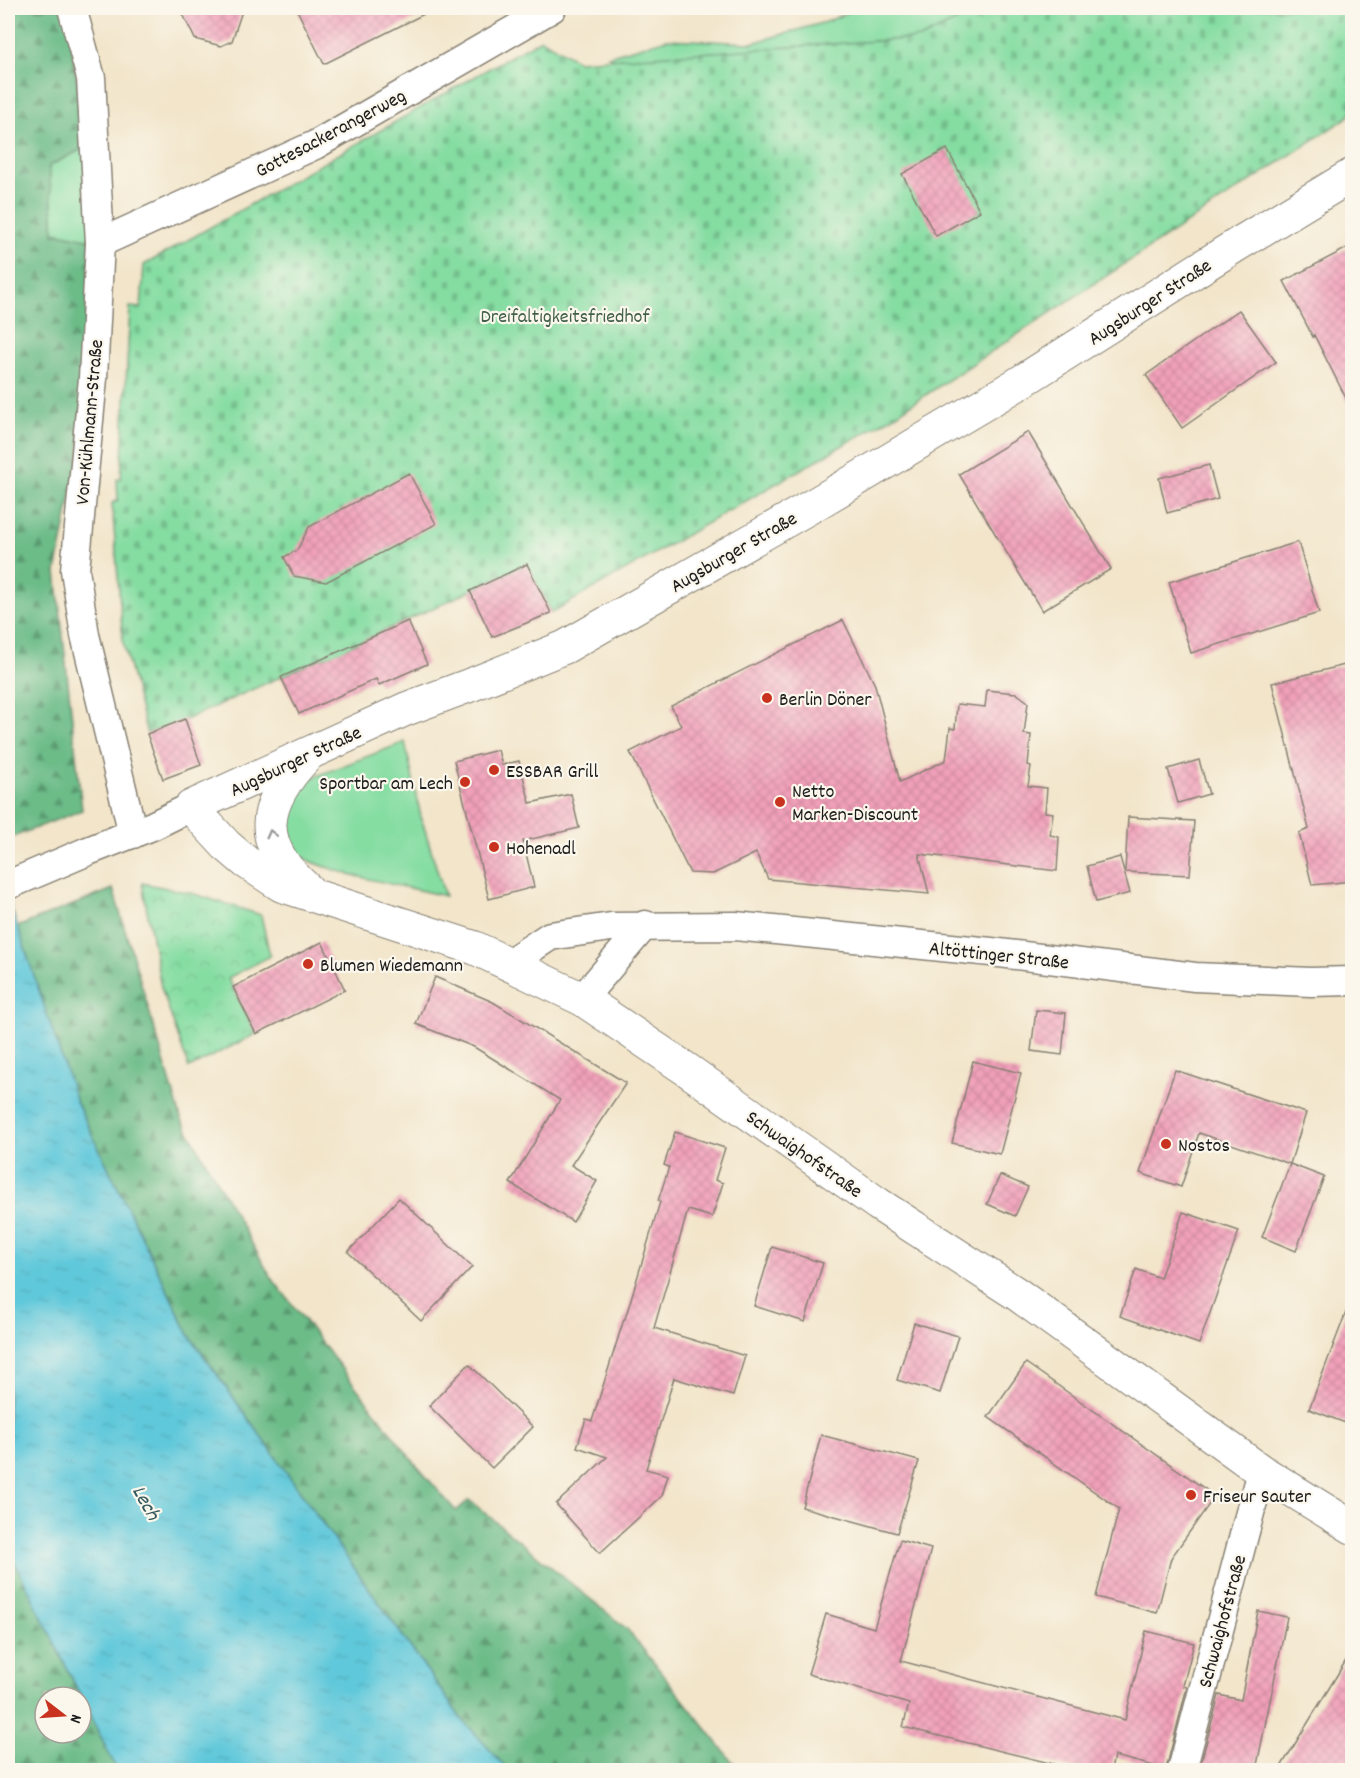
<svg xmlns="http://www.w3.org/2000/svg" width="1360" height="1778" viewBox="0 0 1360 1778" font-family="Dekko,sans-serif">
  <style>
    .grass { fill: #85dda2; stroke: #507c5f; stroke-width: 1.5 }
    .forest { fill: url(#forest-firs); stroke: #446c52; stroke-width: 1.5 }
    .cemetery { fill: url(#cemetery-stones); stroke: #507c5f; stroke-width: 1.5 }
    .park { fill: url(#park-crowns); stroke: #507c5f; stroke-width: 1.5 }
    .water { fill: url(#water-ripples); stroke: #3d727b; stroke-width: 1.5 }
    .building { fill: url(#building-cross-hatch) }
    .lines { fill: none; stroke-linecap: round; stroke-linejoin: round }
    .minor-casing { stroke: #878073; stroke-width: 31 }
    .tertiary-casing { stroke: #878073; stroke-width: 35 }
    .minor { stroke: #fff; stroke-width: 28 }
    .tertiary { stroke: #fff; stroke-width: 33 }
    .oneway { stroke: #999 }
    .poi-dot { fill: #c8321e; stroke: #fbf7ec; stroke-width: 2 }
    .labels { text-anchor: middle; stroke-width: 4.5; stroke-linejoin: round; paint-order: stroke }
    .street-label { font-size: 20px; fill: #1c1c1c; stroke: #fbf7ec }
    .park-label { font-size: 20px; fill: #41604b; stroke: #fbf7ec }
    .poi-label { font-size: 20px; fill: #1c1c1c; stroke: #fbf7ec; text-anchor: start }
    .water-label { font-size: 21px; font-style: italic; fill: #33585e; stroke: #fbf7ec }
  </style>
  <defs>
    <pattern id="forest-firs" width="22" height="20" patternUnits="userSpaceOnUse" patternTransform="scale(1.5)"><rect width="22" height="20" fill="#6cbc88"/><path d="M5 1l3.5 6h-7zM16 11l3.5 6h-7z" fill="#58986e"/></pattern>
    <pattern id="cemetery-stones" width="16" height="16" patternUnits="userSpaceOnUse" patternTransform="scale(1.5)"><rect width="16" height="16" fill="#85dda2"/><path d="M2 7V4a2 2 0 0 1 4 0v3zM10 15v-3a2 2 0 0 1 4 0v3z" fill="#72bd8b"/></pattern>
    <pattern id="park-crowns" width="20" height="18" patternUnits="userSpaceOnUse" patternTransform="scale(1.5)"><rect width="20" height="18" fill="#85dda2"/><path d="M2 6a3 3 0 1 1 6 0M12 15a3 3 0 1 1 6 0" fill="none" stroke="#72bd8b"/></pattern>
    <pattern id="water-ripples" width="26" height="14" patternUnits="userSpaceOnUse" patternTransform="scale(1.5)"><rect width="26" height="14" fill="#5ec8da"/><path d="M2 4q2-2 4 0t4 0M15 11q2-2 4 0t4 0" fill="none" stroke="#51abba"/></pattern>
    <pattern id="building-cross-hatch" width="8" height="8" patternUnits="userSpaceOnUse" patternTransform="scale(1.5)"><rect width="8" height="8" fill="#f1a0ba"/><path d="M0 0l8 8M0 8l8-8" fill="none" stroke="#ce899f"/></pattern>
  </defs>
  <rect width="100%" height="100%" fill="#fbf7ec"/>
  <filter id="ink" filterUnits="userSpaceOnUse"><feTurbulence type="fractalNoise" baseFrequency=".0167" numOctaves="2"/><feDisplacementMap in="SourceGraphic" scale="12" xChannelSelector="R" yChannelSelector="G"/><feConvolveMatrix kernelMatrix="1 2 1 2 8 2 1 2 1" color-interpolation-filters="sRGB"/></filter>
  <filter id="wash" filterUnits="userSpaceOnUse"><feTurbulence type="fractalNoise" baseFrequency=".008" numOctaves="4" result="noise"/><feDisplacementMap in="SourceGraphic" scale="24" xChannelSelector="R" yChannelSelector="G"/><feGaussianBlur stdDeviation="1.35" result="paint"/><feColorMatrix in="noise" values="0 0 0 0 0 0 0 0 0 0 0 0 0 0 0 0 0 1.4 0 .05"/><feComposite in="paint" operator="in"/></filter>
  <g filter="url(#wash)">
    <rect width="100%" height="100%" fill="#f2e5ca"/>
    <g class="grass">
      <polygon points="856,8 983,8 922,38 615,59 608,56 667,39 752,43 829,21"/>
      <polygon points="88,146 91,240 54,232 49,166"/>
      <path d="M 405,742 L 421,817 L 445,896 C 391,883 333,876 285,849 L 279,809 L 298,783 Z"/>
    </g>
    <g class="forest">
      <polygon points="8,8 65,8 88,146 49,166 54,232 91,240 79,455 56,572 82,810 8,839"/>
      <polygon points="113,889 181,1118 271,1277 417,1466 456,1511 469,1500 627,1629 739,1770 508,1770 460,1717 189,1335 76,1101 17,927"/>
      <polygon points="8,1548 81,1697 45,1697 45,1733 81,1733 81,1698 117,1770 8,1770"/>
    </g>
    <polygon class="cemetery" points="983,8 1352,8 1352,112 1348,117 892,417 551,613 527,564 335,654 322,658 185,720 147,734 123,642 112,503 118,500 117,479 121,479 130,307 141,308 144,265 541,39 578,61 922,38"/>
    <polygon class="park" points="142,883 191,893 261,915 270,956 228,978 256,1034 189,1068 161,987"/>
    <polygon class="water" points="8,898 76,1101 189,1335 460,1717 508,1770 117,1770 8,1548"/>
    <g id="blocks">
      <g class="building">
        <polygon points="180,8 243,8 232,41 221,46 195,39"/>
        <polygon points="296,8 436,8 324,64"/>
        <polygon points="947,149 980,211 936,236 902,174"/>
        <polygon points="1353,245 1353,412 1314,335 1313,337 1284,281"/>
        <polygon points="1239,310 1276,362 1182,428 1146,375"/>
        <polygon points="1028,432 1111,569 1042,611 959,474"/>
        <polygon points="1209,465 1218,499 1167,513 1159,478"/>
        <polygon points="409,473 436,524 326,582 294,576 284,557 297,550 309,527"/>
        <polygon points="1298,542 1319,613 1191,653 1169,582"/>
        <polygon points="527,564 551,613 492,637 470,591"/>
        <polygon points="843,620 875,685 900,782 946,760 950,728 955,729 957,704 985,707 987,690 1016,693 1028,702 1024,734 1031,735 1028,765 1031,766 1028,786 1047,788 1045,812 1053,813 1050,835 1059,837 1057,871 919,854 929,894 768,879 756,853 713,874 690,873 630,752 681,726 671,706"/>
        <polygon points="408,621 427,664 379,685 376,679 299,714 281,677"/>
        <polygon points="1353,663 1353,881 1312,885 1299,833 1309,829 1272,683"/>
        <polygon points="185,719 201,765 163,779 147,734"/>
        <polygon points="498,750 502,765 519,761 530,803 571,794 579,828 523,841 534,887 489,899 454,761"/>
        <polygon points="1199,760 1209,794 1178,803 1168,769"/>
        <polygon points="1128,817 1194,821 1190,875 1125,872"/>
        <polygon points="1120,857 1130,893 1096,902 1087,866"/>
        <polygon points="322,942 345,990 256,1034 233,987"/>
        <polygon points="435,977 493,1002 626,1083 571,1165 597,1181 573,1222 510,1183 560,1100 474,1047 416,1024"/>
        <polygon points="1036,1010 1066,1013 1062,1055 1031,1051"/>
        <polygon points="973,1061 1021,1073 1000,1154 952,1143"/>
        <polygon points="1175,1070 1306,1113 1290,1164 1199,1133 1181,1187 1140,1173"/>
        <polygon points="675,1132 725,1148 715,1180 723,1183 712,1217 688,1210 654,1328 745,1356 733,1396 674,1378 646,1469 668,1475 662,1496 600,1553 556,1504 607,1457 577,1447 586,1419 592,1421 624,1319 625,1319 660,1202 658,1201 669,1167 664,1165"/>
        <polygon points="1290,1164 1324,1177 1296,1251 1262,1237"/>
        <polygon points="1000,1175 1028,1187 1015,1216 987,1204"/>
        <polygon points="399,1198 472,1267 421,1321 348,1252"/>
        <polygon points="1183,1212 1239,1231 1199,1344 1120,1316 1136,1269 1160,1278"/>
        <polygon points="772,1247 823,1263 805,1322 754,1306"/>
        <polygon points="1350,1302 1353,1303 1353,1426 1309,1409"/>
        <polygon points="914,1323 958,1336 940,1393 897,1380"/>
        <polygon points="1026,1363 1215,1496 1171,1558 1157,1613 1096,1597 1119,1509 988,1417"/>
        <polygon points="469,1364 533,1427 492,1468 429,1406"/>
        <polygon points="821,1435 919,1461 897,1533 802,1507"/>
        <polygon points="900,1540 931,1549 901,1661 1125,1720 1146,1631 1194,1643 1183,1686 1187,1687 1166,1769 1114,1756 1111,1770 1078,1770 903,1727 909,1704 808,1674 826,1614 874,1628"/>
        <polygon points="1258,1611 1287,1617 1256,1770 1199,1770 1219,1695 1241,1700"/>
        <polygon points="1353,1649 1353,1770 1279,1770"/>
      </g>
    </g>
  </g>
  <g filter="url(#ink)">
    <use href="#blocks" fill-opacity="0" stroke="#878073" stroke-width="1.5"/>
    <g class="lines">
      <g class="minor-casing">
        <g id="minor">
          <polyline points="72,8 91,78 100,243 93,378 75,570 85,635 133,834"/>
          <polyline points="100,243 315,145 552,8"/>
          <polyline points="8,885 88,851 152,826 191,807"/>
          <polyline points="509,963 550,936 611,927 735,926 991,952 1195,977 1311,982 1352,981"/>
          <polyline points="582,999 645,925"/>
          <polyline points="1182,1770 1261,1471"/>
        </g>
      </g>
      <g class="tertiary-casing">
        <g id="tertiary">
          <polyline points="1352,175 1235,246 1016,385 817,503 565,647 473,684 406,709 191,807 226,845 246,862 281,885 475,948 582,999 686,1069 878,1204 1017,1294 1261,1471 1352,1527"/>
          <path d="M 307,756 C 260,805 255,844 308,890"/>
        </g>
      </g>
      <use href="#minor" class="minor"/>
      <use href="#tertiary" class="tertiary"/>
    </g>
    <defs><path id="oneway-chevron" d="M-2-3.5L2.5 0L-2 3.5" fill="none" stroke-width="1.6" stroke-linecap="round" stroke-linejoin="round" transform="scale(1.5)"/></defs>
    <use class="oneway" href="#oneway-chevron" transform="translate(271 834) rotate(-104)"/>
  </g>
  <g class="poi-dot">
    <circle cx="767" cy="698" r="6"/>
    <circle cx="494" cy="770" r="6"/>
    <circle cx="465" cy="782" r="6"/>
    <circle cx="780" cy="802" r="6"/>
    <circle cx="494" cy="847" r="6"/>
    <circle cx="308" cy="964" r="6"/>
    <circle cx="1166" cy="1144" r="6"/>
    <circle cx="1191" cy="1495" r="6"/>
  </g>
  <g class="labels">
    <g class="street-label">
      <text transform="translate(330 132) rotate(-28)" y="7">Gottesackerangerweg</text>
      <text transform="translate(1149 301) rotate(-33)" y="7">Augsburger Straße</text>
      <text transform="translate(88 422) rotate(-85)" y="7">Von-Kühlmann-Straße</text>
      <text transform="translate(733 551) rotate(-30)" y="7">Augsburger Straße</text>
      <text transform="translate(295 760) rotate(-25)" y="7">Augsburger Straße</text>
      <text transform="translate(999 954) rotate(6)" y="7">Altöttinger Straße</text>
      <text transform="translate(805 1153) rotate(35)" y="7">Schwaighofstraße</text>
      <text transform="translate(1221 1621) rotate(-75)" y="7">Schwaighofstraße</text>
    </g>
    <g class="park-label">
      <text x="565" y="322">Dreifaltigkeitsfriedhof</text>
    </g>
    <g class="poi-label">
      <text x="779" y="705">Berlin Döner</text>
      <text x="506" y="777">ESSBAR Grill</text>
      <text x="453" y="789" text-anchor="end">Sportbar am Lech</text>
      <text x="792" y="797">Netto<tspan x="792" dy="23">Marken-Discount</tspan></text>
      <text x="506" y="854">Hohenadl</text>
      <text x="320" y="971">Blumen Wiedemann</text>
      <text x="1178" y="1151">Nostos</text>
      <text x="1203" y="1502">Friseur Sauter</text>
    </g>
    <g class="water-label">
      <text transform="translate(147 1502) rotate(61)" y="7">Lech</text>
    </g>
  </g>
  <rect width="1360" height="1778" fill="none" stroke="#fbf7ec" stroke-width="30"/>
  <g transform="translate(63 1715) rotate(107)"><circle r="28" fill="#fbf7ec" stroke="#a29f99" stroke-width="1.5"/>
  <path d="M0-4.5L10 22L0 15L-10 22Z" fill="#c8321e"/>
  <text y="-9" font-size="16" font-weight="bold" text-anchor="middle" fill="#1c1c1c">N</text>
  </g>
</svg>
